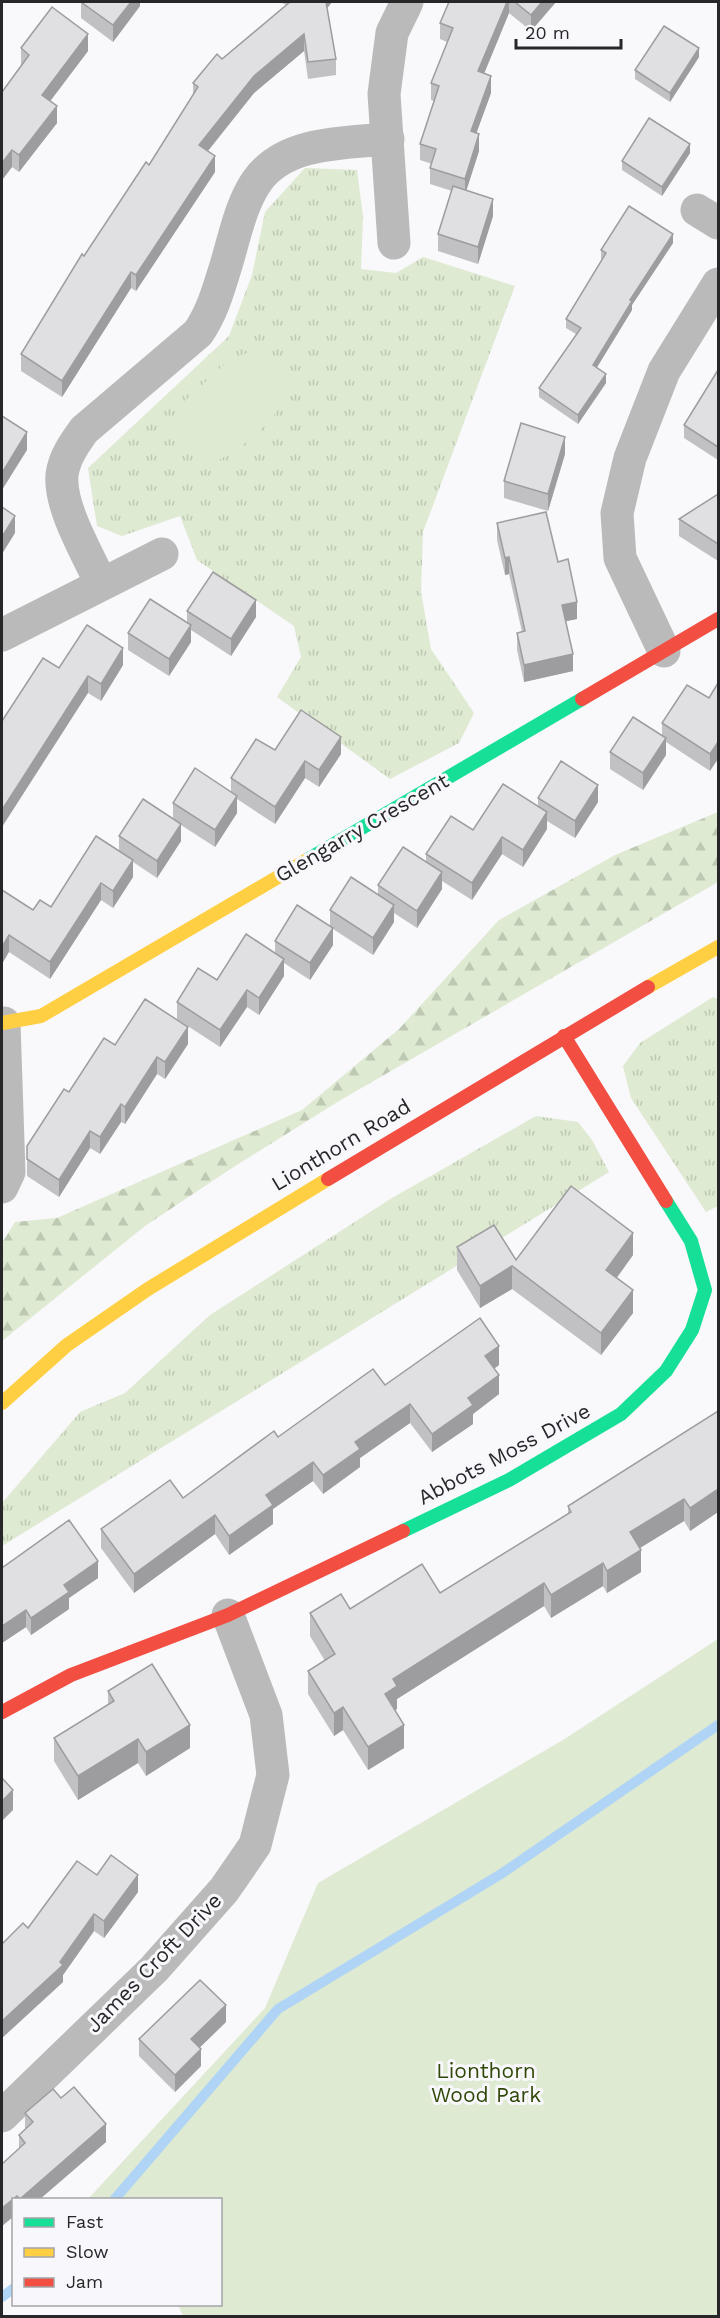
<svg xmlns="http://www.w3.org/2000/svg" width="720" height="2318" viewBox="0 0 720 2318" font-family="'Work Sans',sans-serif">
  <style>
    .grass { fill: url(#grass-tufts) }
    .forest { fill: url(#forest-firs) }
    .park { fill: #deead2 }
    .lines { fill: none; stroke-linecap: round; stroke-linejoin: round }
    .stream { stroke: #b0d4f6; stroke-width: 10 }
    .street { stroke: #bbbaba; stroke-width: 33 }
    .fast { stroke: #16e098; stroke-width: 14 }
    .slow { stroke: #ffcf43; stroke-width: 14 }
    .jam { stroke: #f24e42; stroke-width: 14 }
    .wall { fill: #c1c0c2 }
    .shaded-wall { fill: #9d9c9e }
    .building { fill: #e0dfe1; stroke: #9d9c9e; stroke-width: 1.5 }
    .labels { text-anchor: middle; stroke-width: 6; stroke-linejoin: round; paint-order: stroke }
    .street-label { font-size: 21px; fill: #272729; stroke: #f8f7fc }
    .park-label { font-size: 21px; fill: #304807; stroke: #f8f7fc }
  </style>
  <defs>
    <pattern id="grass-tufts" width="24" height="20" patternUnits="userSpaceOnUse" patternTransform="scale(1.5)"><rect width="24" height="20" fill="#deead2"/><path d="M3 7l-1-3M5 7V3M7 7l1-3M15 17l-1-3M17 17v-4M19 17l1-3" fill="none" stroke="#bec9b4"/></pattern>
    <pattern id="forest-firs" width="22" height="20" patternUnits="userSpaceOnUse" patternTransform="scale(1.5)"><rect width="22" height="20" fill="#deead2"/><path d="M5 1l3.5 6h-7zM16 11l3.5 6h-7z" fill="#bec9b4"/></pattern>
  </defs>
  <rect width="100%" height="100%" fill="#f9f8fb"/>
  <g class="grass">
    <polygon points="305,168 357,170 363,216 361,269 396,273 423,257 515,286 423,532 421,592 431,649 474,713 459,743 390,779 277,697 301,657 294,626 197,560 180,516 122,536 97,526 88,468 229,336 252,275 265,212"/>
    <polygon points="713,997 718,999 718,1206 706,1212 631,1098 623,1066 640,1043"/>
    <polygon points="536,1116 578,1122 592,1140 609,1172 2,1546 2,1503 80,1412 125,1393 210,1315 392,1198"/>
  </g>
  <polygon class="forest" points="718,812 718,882 339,1101 232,1168 145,1226 2,1341 2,1243 15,1222 57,1218 302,1110 399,1029 499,920 615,855"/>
  <g class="park">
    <path d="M 256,350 L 292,389 C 269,427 245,448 205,467 L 170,426 L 186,400 L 230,359 Z"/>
    <polygon points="718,1639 718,2316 183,2316 178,2305 220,2304 220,2200 88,2199 265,2008 318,1883 563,1740"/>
  </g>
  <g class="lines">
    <g class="stream">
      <polyline points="114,2200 278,2009 501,1874 718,1725"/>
      <polyline points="2,2297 14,2288"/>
    </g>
    <g class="street">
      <polyline points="697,210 718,223"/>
      <polyline points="394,243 384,94 392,33 407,2"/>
      <path d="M 101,584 C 88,554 59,507 62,475 C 64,458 74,444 84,430 L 198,333 C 213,311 219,288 227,262 C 235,235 241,204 257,181 C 285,141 345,143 388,139"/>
      <polyline points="2,635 162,554"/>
      <polyline points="664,651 620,558 617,513 630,458 664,371 718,284"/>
      <polyline points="2,1187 9,1172 4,1023"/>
      <polyline points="2,2116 154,1969 224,1890 255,1845 273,1775 266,1715 228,1615"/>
    </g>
    <g class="fast">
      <polyline points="307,860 582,699"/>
      <polyline points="403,1531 509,1480 621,1414 666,1371 692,1330 705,1290 691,1241 666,1201"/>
    </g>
    <g class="slow">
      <polyline points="648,987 718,947"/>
      <polyline points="2,1023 41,1016 307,860"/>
      <polyline points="2,1403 67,1345 148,1289 328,1179"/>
    </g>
    <g class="jam">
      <polyline points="582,699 718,619"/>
      <polyline points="564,1036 666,1201"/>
      <polyline points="328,1179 648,987"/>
      <polyline points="2,1712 71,1675 228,1615 403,1531"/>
    </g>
  </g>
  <g class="wall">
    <polygon points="81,2 140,2 140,6 113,42 81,18"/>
    <polygon points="282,2 332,2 327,8 336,59 336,75 308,79 304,51 254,93 208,151 215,172 136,291 131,288 62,397 21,371 21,354 84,256 149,165 193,95 193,83 286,5 282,3"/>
    <polygon points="449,2 556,2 531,31 509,13 484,74 491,93 476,133 479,151 466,190 493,216 478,264 438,251 438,234 452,191 430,184 430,168 432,164 420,160 420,144 434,101 431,100 431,83 447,42 440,39 440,23"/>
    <polygon points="21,48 88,51 50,101 57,123 19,172 12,167 2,180 21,66"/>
    <polygon points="699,57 670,102 635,79 635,70"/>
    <polygon points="690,153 662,196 622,170 622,161"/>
    <polygon points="673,243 632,305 632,310 596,368 606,383 578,424 539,397 539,388 576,334 566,328 566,319 602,260 601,259 601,250"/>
    <polygon points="718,370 718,460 684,438 684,425"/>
    <polygon points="565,454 548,511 504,498 504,481"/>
    <polygon points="718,494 718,561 679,536 679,519"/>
    <polygon points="497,523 558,562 577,619 566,621 573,671 524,682 517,650 517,633 522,632 509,574 505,575 497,540"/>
    <polygon points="187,611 256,617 231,656 191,630 191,642 169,676 128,650 128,633 187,623"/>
    <polygon points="123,665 101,701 88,693 59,668"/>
    <polygon points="718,683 710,771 666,742 666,755 643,790 610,769 610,752 662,736 662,723 709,698"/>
    <polygon points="275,750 341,754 319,787 305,778 275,824 237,799 237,813 215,847 181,825 181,841 157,878 133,862 133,877 113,908 101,900 50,979 9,952 2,890 33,910 51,907 119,851 119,836 173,819 173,803 231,791 231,778"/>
    <polygon points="538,798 598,802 575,838 547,821 547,829 523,867 502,854 472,900 442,881 442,889 417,928 394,913 394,922 373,955 333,929 333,945 310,980 284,963 284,976 259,1015 247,1007 220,1047 177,1019 177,1002 217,980 275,953 275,941 330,926 330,910 378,895 378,885 426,862 426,854 473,830 538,806"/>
    <polygon points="188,1044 165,1079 157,1074 125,1124 121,1122 100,1154 90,1148 59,1197 27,1176 27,1159 69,1092 115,1045"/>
    <polygon points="457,1247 516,1260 633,1255 617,1278 633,1313 601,1355 512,1289 480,1308 457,1270"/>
    <polygon points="499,1365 494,1369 499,1394 473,1414 473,1424 432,1452 410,1423 360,1458 360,1467 323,1494 313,1481 273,1509 273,1524 229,1555 215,1534 134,1593 101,1548 101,1529 183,1498 278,1437 385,1385"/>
    <polygon points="718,1411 718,1512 690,1531 684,1521 640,1548 641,1572 607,1593 603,1586 551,1618 544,1606 397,1699 397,1709 395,1710 404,1748 368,1770 343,1730 334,1736 308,1694 308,1671 325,1661 310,1636 310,1613 350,1609 440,1593 568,1514 568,1506"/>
    <polygon points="2,1568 98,1578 69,1598 69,1609 31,1635 26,1627 2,1643"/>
    <polygon points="108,1691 190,1748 146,1776 138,1763 78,1800 54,1761 54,1738 108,1705"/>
    <polygon points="97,1875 138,1892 104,1938 94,1931 63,1975 63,1982 2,2038 2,1944 28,1928"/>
    <polygon points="226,2022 200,2047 201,2066 175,2092 139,2056 139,2039"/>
    <polygon points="61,2098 106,2142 40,2199 14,2199 14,2216 2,2226 2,2164 19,2149 19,2135 25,2130 25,2113"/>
  </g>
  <g class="shaded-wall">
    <polygon points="131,2 140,2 140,6 113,42 113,25"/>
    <polygon points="325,2 332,2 325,11"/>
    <polygon points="507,2 509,2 509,13 478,88 478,71"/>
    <polygon points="542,2 556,2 531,31 531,15"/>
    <polygon points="88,34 88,51 42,112 42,95"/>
    <polygon points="304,34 304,51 254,93 199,162 199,145 254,76"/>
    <polygon points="699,48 699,57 670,102 670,93"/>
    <polygon points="491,76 491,93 471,148 471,131"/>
    <polygon points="57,106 57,123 19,172 19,155"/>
    <polygon points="479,134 479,151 465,195 465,179"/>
    <polygon points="690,144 690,153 662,196 662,187"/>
    <polygon points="12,150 12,167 2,180 2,163"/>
    <polygon points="215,156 215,172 136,291 136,275"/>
    <polygon points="493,199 493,216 478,264 478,247"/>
    <polygon points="673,234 673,243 632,305 632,310 593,374 593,365 630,300"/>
    <polygon points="131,272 131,288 62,397 62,381"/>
    <polygon points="606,374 606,383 578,424 578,415"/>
    <polygon points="27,432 27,450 2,490 2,473"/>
    <polygon points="565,437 565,454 548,511 548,494"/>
    <polygon points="15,516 15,533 2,554 2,537"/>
    <polygon points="509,557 509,574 505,575 505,558"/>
    <polygon points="256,600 256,617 231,656 231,639"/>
    <polygon points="577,602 577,619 562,622 562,605"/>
    <polygon points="191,625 191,642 169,676 169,659"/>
    <polygon points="123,648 123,665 101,701 101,684"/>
    <polygon points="573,654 573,671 524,682 524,665"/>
    <polygon points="88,676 88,693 2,827 2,810"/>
    <polygon points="341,737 341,754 319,787 319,770"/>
    <polygon points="666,738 666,755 643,790 643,773"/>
    <polygon points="718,742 718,759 710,771 710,754"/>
    <polygon points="305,761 305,778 275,824 275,807"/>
    <polygon points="598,785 598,802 575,838 575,821"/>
    <polygon points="237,796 237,813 215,847 215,830"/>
    <polygon points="547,812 547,829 523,867 523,850"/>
    <polygon points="181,824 181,841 157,878 157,861"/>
    <polygon points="502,837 502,854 472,900 472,883"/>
    <polygon points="133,860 133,877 113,908 113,891"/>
    <polygon points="442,872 442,889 417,928 417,911"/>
    <polygon points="101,883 101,900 50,979 50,962"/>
    <polygon points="394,905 394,922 373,955 373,938"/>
    <polygon points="333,928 333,945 310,980 310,963"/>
    <polygon points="9,935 9,952 2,964 2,947"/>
    <polygon points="284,959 284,976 259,1015 259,998"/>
    <polygon points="247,990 247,1007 220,1047 220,1030"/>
    <polygon points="188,1027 188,1044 165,1079 165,1062"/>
    <polygon points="157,1057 157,1074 125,1124 125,1107"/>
    <polygon points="121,1104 121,1122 100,1154 100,1137"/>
    <polygon points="90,1131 90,1148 59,1197 59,1180"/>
    <polygon points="633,1233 633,1255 606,1292 606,1270"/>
    <polygon points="512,1266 512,1289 480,1308 480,1286"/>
    <polygon points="633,1290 633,1313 601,1355 601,1333"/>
    <polygon points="499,1346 499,1365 485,1375 485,1356"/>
    <polygon points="499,1375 499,1394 473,1414 473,1424 432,1452 432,1434 468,1398"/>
    <polygon points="410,1404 410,1423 360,1458 360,1467 323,1494 323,1475 355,1442"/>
    <polygon points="313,1462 313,1481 273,1509 273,1524 229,1555 229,1536 266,1495"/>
    <polygon points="718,1489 718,1512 690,1531 690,1508"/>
    <polygon points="684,1499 684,1521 630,1554 630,1532"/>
    <polygon points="215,1515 215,1534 134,1593 134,1574"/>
    <polygon points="641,1550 641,1572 607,1593 607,1571"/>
    <polygon points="98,1561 98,1578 69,1598 69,1609 31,1635 31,1618 64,1585"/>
    <polygon points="603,1563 603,1586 551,1618 551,1595"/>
    <polygon points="544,1583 544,1606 397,1699 397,1709 385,1716 385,1694 393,1679"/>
    <polygon points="26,1610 26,1627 2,1643 2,1626"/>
    <polygon points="343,1707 343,1730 334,1736 334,1713"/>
    <polygon points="190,1725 190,1748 146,1776 146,1752"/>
    <polygon points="404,1725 404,1748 368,1770 368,1747"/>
    <polygon points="138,1739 138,1763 78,1800 78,1776"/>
    <polygon points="13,1790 13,1810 2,1821 2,1801"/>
    <polygon points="138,1875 138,1892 104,1938 104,1921"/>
    <polygon points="94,1914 94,1931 63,1975 63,1982 2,2038 2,2021 60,1962"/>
    <polygon points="226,2005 226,2022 191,2056 191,2039"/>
    <polygon points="201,2049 201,2066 175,2092 175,2075"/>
    <polygon points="106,2124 106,2142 40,2199 20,2199"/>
    <polygon points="17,2196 17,2199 14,2199 14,2216 2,2226 2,2208"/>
  </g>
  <g class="building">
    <polygon points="81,2 131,2 113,25"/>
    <polygon points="290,2 326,2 336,59 308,62 304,34 254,76 199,145 215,156 136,275 131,272 62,381 21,354 82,254 84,256 146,162 149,165 198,87 193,83 217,54 222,59"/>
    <polygon points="449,2 507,2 478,71 491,76 471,131 479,134 465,179 430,168 436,149 420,144 439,86 431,83 453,28 440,23"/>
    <polygon points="515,2 542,2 531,15"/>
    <polygon points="52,7 88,34 42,95 57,106 19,155 12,150 2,163 2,92 29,55 21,48"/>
    <polygon points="664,26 699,48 670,93 635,70"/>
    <polygon points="649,118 690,144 662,187 622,161"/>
    <polygon points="453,186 493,199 478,247 438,234"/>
    <polygon points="629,206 673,234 630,300 632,301 593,365 606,374 578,415 539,388 581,328 566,319 606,253 601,250"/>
    <polygon points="718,370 718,447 684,425"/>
    <polygon points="2,416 27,432 2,473"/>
    <polygon points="521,423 565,437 548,494 504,481"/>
    <polygon points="718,494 718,544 679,519"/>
    <polygon points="2,507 15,516 2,537"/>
    <polygon points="546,512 558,562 568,559 577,602 562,605 573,654 524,665 517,633 525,631 509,557 505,558 497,523"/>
    <polygon points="213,572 256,600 231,639 187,611"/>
    <polygon points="150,599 191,625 169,659 128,633"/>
    <polygon points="87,625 123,648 101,684 88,676 2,810 2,721 43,658 59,668"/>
    <polygon points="718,683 718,742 710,754 662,723 687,685 709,698"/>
    <polygon points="301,710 341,737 319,770 305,761 275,807 231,778 256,739 275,750"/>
    <polygon points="633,717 666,738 643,773 610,752"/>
    <polygon points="561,761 598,785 575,821 538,798"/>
    <polygon points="195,768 237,796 215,830 173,803"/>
    <polygon points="503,784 547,812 523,850 502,837 472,883 426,854 451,816 473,830"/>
    <polygon points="143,799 181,824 157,861 119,836"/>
    <polygon points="96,836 133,860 113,891 101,883 50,962 9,935 2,947 2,890 33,910 40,900 51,907"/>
    <polygon points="403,847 442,872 417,911 378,885"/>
    <polygon points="351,877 394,905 373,938 330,910"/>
    <polygon points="297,905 333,928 310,963 275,941"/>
    <polygon points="246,934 284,959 259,998 247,990 220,1030 177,1002 198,968 217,980"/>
    <polygon points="145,999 188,1027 165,1062 157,1057 125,1107 121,1104 100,1137 90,1131 59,1180 27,1159 27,1146 64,1089 69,1092 104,1038 115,1045"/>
    <polygon points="571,1186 633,1233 606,1270 633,1290 601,1333 512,1266 480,1286 457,1247 494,1225 516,1260"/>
    <polygon points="480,1318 499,1346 485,1356 499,1375 468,1398 473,1405 432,1434 410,1404 355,1442 360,1449 323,1475 313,1462 266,1495 273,1505 229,1536 215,1515 134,1574 101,1529 170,1480 183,1498 274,1431 278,1437 373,1369 385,1385"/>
    <polygon points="718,1411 718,1489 690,1508 684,1499 630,1532 641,1550 607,1571 603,1563 551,1595 544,1583 393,1679 397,1686 385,1694 404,1725 368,1747 343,1707 334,1713 308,1671 335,1654 310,1613 341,1594 350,1609 422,1564 440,1593 571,1512 568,1506"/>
    <polygon points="69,1520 98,1561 64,1585 69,1592 31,1618 26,1610 2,1626 2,1568"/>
    <polygon points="152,1664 190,1725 146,1752 138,1739 78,1776 54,1738 114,1701 108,1691"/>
    <polygon points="2,1778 13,1790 2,1801"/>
    <polygon points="111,1855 138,1875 104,1921 94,1914 60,1962 63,1965 2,2021 2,1944 23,1923 28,1928 77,1861 97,1875"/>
    <polygon points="200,1980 226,2005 191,2039 201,2049 175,2075 139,2039"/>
    <polygon points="74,2087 106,2124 20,2199 17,2196 2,2208 2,2164 25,2143 19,2135 33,2122 25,2113 53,2089 61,2098"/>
  </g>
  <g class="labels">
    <g class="street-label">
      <text transform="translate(362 828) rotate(-30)" y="7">Glengarry Crescent</text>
      <text transform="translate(341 1145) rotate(-31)" y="7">Lionthorn Road</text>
      <text transform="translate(504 1454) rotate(-28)" y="7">Abbots Moss Drive</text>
      <text transform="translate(154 1963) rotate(-46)" y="7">James Croft Drive</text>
    </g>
    <g class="park-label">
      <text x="486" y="2078">Lionthorn<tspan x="486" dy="24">Wood Park</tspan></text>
    </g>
  </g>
  <rect width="720" height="2318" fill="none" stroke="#272729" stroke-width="6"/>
  <rect x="12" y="2198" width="210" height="108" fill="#f8f7fc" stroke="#a4a4a8" stroke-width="1.5"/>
  <rect x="24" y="2218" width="30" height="9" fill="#16e098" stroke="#a4a4a8" stroke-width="1.5"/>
  <text x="66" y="2228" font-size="18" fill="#272729">Fast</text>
  <rect x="24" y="2248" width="30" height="9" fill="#ffcf43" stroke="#a4a4a8" stroke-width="1.5"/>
  <text x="66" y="2258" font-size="18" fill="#272729">Slow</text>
  <rect x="24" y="2278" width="30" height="9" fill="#f24e42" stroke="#a4a4a8" stroke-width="1.5"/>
  <text x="66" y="2288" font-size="18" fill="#272729">Jam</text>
  <path d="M516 39v9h105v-9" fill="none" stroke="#272729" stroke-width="3"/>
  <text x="525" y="39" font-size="18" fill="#272729" stroke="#f8f7fc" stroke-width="4.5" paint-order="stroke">20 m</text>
</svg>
